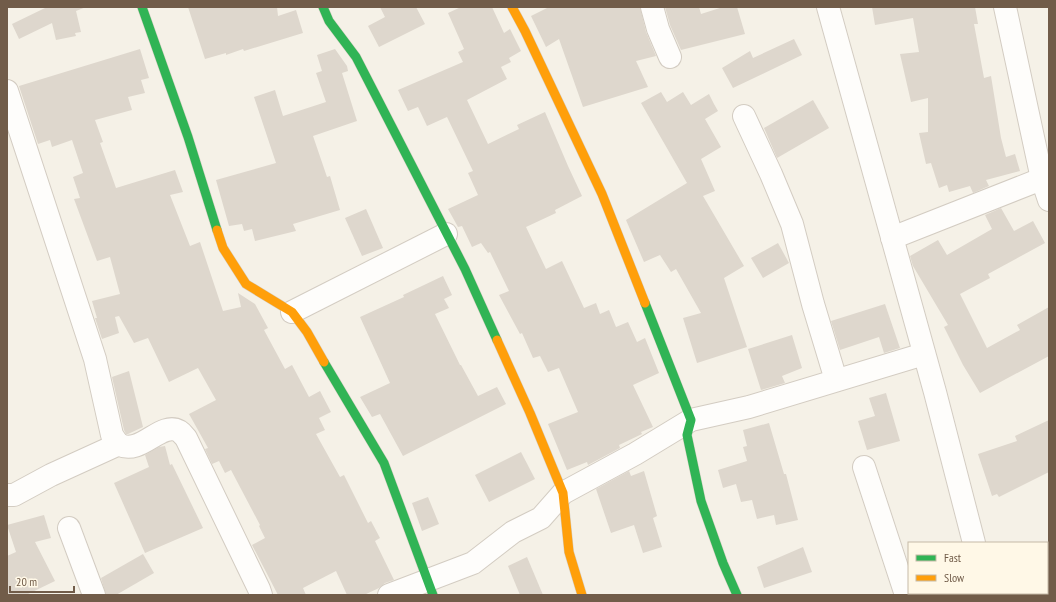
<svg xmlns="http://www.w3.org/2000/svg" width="1056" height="602" viewBox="0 0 1056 602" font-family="'PT Sans Narrow',sans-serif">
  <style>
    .building { fill: #ded7cd }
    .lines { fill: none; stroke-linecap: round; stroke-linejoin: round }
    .street-casing { stroke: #d3ccc2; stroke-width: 24 }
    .fast-casing { stroke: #d6cec3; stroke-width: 10 }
    .slow-casing { stroke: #d6cec3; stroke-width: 10 }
    .street { stroke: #fefdfb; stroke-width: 22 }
    .fast { stroke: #30b455; stroke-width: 9 }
    .slow { stroke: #ff9f0a; stroke-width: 9 }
  </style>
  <rect width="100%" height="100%" fill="#f5f1e7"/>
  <g class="building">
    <polygon points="50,7 86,7 76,11 81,32 75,33 76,36 56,40 52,23 19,39 12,24 45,8"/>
    <polygon points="188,7 277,7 278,16 296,10 303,33 244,51 243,49 226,55 226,53 205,59"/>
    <polygon points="380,7 416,7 425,24 379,47 368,26 385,17"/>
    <polygon points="461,7 492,7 504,33 510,29 521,51 509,58 511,62 501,67 507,79 467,100 488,144 519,129 517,125 545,112 568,166 582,196 555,210 556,213 526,227 546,269 562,261 584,308 596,303 600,314 609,310 616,327 628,322 637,342 645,338 659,373 633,385 653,427 641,432 642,434 619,445 620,448 588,465 587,462 567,470 548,424 578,412 559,368 548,372 540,356 533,358 522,333 520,334 499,295 509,291 490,252 488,253 481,243 472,247 462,226 458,227 448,209 478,195 468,173 473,171 447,117 427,126 418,107 408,111 398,90 463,62 458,52 464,49 448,13"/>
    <polygon points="549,7 640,7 646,32 656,56 636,61 648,87 583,107 559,39 546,47 531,16"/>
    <polygon points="665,7 699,7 701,14 723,7 737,7 745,34 681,50 670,25"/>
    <polygon points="872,7 975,7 978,24 974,24 984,78 991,76 1001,138 1006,157 1015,154 1020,171 986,180 989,186 973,193 970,186 949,192 947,185 939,188 931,163 926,164 919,133 928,132 928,98 911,102 900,54 919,52 913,18 875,25"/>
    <polygon points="794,39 802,55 733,88 722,68 750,51 753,58"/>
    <polygon points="140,49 149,78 141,80 145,93 128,97 132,110 95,120 103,142 100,143 116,188 175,170 183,192 170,195 190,246 200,242 223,311 241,307 238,293 255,304 268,328 264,330 285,369 292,365 309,397 320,391 331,412 319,418 325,430 316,434 340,477 344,475 368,523 371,521 380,538 375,541 394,580 385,583 379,588 364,595 347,595 336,571 303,588 306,595 278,595 252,545 265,538 259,526 260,525 231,470 225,473 219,461 212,464 205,449 208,448 189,414 216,400 198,368 169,382 148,338 134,343 119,316 115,317 119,333 102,339 95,318 97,318 92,301 120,294 110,257 97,261 74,199 80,198 73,177 83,173 72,140 52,147 50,140 38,144 19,86"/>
    <polygon points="335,49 347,66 348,71 342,73 357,121 313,136 327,177 330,176 340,210 293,224 296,231 255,241 252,229 244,231 242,224 229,226 216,180 276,163 254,97 275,90 283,116 326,102 316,73 322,71 317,55"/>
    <polygon points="661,92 667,102 683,92 691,105 709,94 714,104 718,111 705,119 721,147 701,159 715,191 703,196 744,266 724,278 747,347 697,363 683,318 701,313 676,269 671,272 660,255 644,262 626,220 687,183 641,103"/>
    <polygon points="813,100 829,128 777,158 764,128"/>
    <polygon points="1001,208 1014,231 1033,221 1045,243 988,274 990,278 960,294 987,348 1020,330 1017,325 1049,307 1049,356 980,393 963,365 944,327 948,325 913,266 910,256 938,240 947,255 992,229 985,215"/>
    <polygon points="366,209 383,248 362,256 345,218"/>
    <polygon points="778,243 789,263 763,278 751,258"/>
    <polygon points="443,276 452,295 444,299 449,308 435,314 460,365 461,365 478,396 497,387 506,404 403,456 380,414 372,417 360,397 390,383 360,317 404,297 403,295"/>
    <polygon points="885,304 900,348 884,353 879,337 840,350 831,321"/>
    <polygon points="792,335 802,368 782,376 785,383 761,390 748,349"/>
    <polygon points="129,371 143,427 128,434 126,434 124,430 112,377"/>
    <polygon points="886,393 900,441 867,450 858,421 875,416 869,398"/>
    <polygon points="1049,420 1049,472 999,497 997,494 992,496 978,454 1017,441 1015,436"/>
    <polygon points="769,423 784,474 786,474 798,520 776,525 774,515 757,519 752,500 741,502 736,484 723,488 718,470 747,461 743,447 747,446 743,430"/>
    <polygon points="165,446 170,465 172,464 203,528 145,553 114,483 149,467 145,455 159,447"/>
    <polygon points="521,452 535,479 489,502 475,475"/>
    <polygon points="629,471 631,476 644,471 657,516 653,518 662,547 643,553 634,525 611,533 596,489"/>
    <polygon points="428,497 439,524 422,531 412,503"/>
    <polygon points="44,515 51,538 35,542 55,581 26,595 7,595 7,556 16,552 7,525"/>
    <polygon points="803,547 812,572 764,588 757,567"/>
    <polygon points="143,554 154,573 116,595 106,595 101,578"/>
    <polygon points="527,557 543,595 520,595 508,566"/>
  </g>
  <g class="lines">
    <g class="street-casing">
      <g id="street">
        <polyline points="652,7 658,29 670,57"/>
        <polyline points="828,7 935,392 974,543"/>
        <polyline points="1005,7 1042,179 1049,200"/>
        <path d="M 7,91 L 95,359 L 112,435 C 114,438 117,443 120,445 C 141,455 161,421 179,431 C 182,433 184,436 186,438 L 259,589 L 261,595"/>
        <polyline points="744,116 771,174 792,224 813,304 836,380"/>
        <polyline points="892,238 1049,176"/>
        <polyline points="292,312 446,234"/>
        <polyline points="864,467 906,595"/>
        <polyline points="7,495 14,495 51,475 119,444"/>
        <polyline points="69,528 94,595"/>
        <polyline points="988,593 988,595"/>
        <polyline points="389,595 473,563 513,532 541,518 563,493 635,454 691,420 749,407 924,354"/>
      </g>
    </g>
    <g class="fast-casing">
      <g id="fast">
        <polyline points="142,7 188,137 217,230"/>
        <polyline points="323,7 329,21 356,57 465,269 497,340"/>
        <polyline points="645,303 691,420 687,435 701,501 723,563 737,595"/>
        <polyline points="324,362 384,463 433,595"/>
      </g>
    </g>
    <g class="slow-casing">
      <g id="slow">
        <polyline points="512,7 525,31 602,194 645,303"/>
        <polyline points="217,230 223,248 246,284 292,312 307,332 324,362"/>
        <polyline points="497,340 530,413 563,493 569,552 582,595"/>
      </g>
    </g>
    <use href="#street" class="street"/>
    <use href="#fast" class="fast"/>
    <use href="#slow" class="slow"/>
  </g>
  <rect width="1056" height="602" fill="none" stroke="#715c49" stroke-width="16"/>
  <rect x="908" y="542" width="140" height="52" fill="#fff8e7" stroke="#c6baa8"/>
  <rect x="916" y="555" width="20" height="6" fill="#30b455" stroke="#c6baa8"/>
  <text x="944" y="562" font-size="12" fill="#715c49">Fast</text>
  <rect x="916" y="575" width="20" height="6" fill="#ff9f0a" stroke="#c6baa8"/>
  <text x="944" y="582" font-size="12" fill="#715c49">Slow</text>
  <path d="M10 586v6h64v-6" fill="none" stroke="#715c49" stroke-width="2"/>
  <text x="16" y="586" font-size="12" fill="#715c49" stroke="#fff8e7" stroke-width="3" paint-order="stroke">20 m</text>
</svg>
